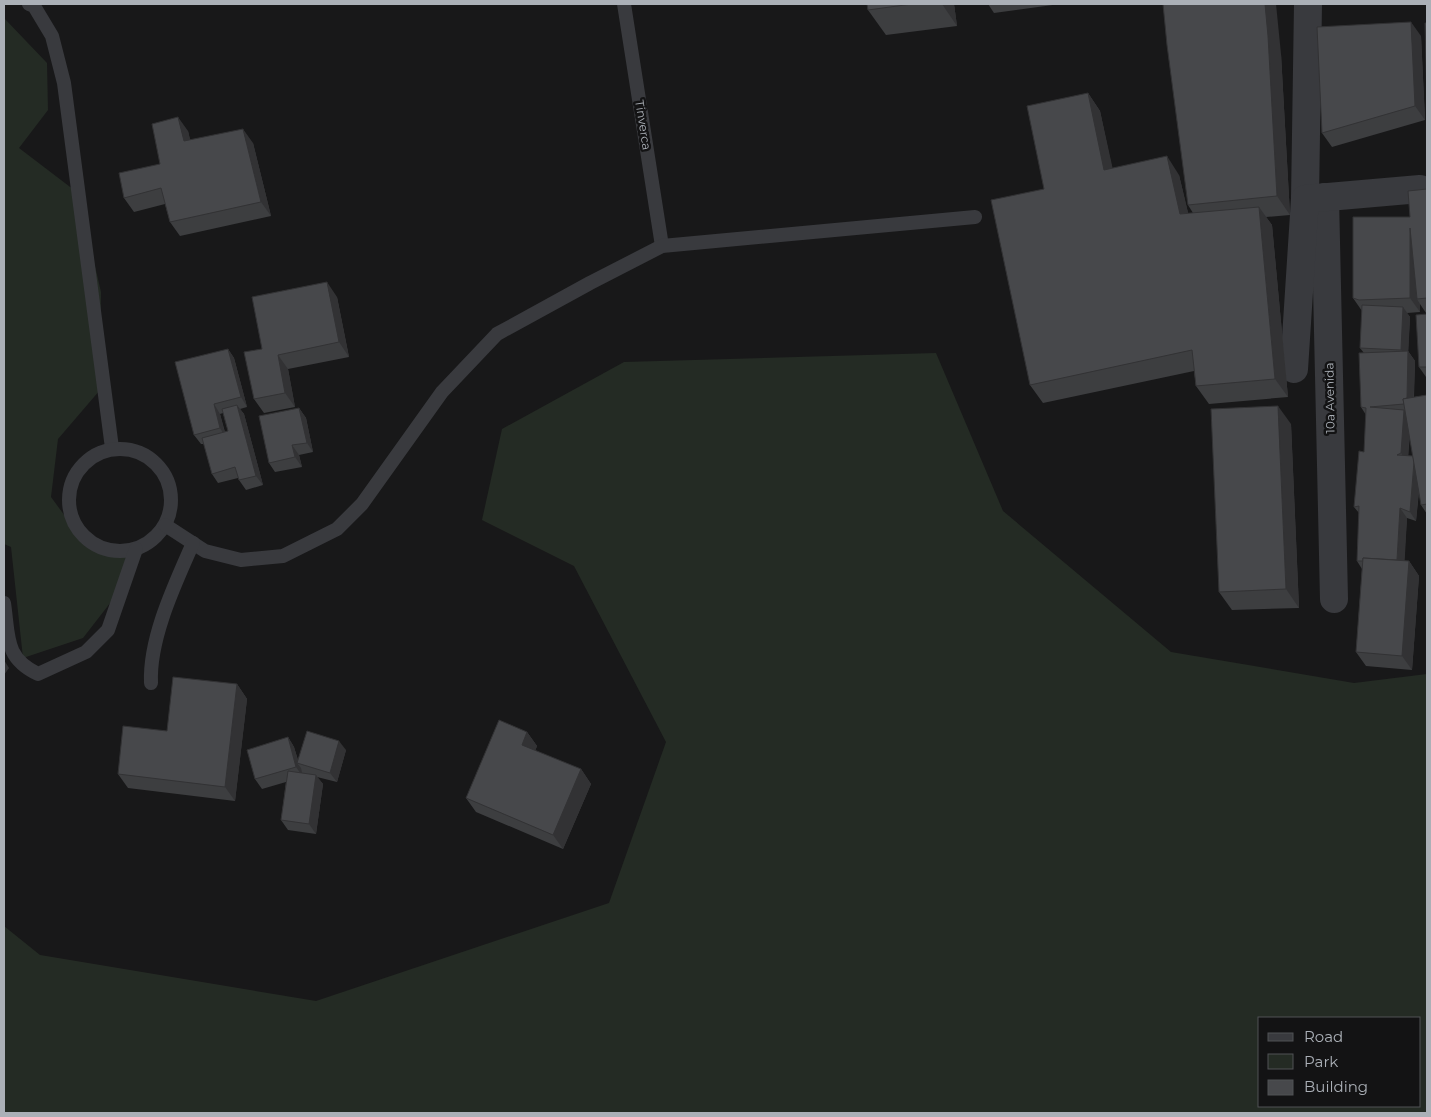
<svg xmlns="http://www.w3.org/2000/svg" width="1431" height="1117" viewBox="0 0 1431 1117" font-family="Montserrat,sans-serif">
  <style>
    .green { fill: #242b24; fill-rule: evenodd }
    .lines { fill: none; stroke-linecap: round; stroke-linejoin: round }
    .lane { stroke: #393a3e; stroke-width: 14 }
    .street { stroke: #393a3e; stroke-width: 28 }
    .wall { fill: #3d3e40; fill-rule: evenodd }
    .shaded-wall { fill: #323234 }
    .building { fill: #47484b; stroke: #323234 }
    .labels { text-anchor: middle; stroke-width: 5; stroke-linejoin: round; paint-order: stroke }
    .street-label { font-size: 12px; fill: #abb0b7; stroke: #131314 }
  </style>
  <rect width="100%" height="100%" fill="#181819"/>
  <g class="green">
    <polygon points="4,18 47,63 48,110 19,148 78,193 101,292 100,390 58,439 51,497 81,538 128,554 114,598 83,638 23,658 11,547 4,544"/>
    <path d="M 936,353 L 1003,511 L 1171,652 L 1354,683 L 1427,674 L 1427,1113 L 4,1113 L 4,926 L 40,955 L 316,1001 L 609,903 L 666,742 L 574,566 L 482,520 L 502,429 L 624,362 ZM 1260,1018 L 1420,1018 L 1420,1106 L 1260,1106 Z"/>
  </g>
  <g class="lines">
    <g class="lane">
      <polyline points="29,4 34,6 52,36 64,83 112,448"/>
      <polyline points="624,4 662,246"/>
      <circle cx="120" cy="500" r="51"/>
      <polyline points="165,525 205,551 241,560 283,556 337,529 362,504 442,392 497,334 590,283 662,246 975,217"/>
      <path d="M 4,603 C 9,636 4,658 38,674 L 86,652 L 108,630 L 136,549"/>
      <path d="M 151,683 C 149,638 175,584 193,543"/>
    </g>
    <g class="street">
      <polyline points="1325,197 1334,599"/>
      <polyline points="1305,199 1308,4"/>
      <polyline points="1294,369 1305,199 1420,189"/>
    </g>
  </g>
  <g class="wall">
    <polygon points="867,4 954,4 957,26 886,35 868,10"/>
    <polygon points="988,4 1060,4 994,13"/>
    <polygon points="1421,36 1425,120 1332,147 1322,133"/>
    <polygon points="1281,54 1290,215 1266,217 1272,225 1288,397 1209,404 1196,386 1194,371 1043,403 1030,385 1044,189 1088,93 1100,111 1112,168 1179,175 1188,213 1193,213 1188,205"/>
    <polygon points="188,131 190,140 253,143 271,216 180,236 170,222 165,204 134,212 124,198 160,164"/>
    <path d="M 1427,189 L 1427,313 L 1426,313 L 1420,304 L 1420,312 L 1407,313 L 1410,317 L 1408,351 L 1415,361 L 1414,397 L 1427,395 L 1427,514 L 1421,505 L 1419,492 L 1416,521 L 1407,518 L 1404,561 L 1409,561 L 1419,576 L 1412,670 L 1366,666 L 1356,652 L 1362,569 L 1357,561 L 1359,513 L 1354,507 L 1364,452 L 1366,415 L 1361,407 L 1364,353 L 1360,348 L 1362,311 L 1353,298 L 1410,217 ZM 1410,435 L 1413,456 L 1408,456 Z"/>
    <polygon points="337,297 349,357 288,369 295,407 264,413 254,399 262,349"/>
    <polygon points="1427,314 1427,377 1426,377 1419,367"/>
    <path d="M 228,349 L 234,358 L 247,407 L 240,409 L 244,414 L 263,485 L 246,490 L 239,480 L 238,478 L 218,483 L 212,474 L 204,444 L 201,444 L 194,435 ZM 223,413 L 228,431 L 225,432 L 220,414 Z"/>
    <polygon points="299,408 306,418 313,452 299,455 302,467 275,472 269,463"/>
    <polygon points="1291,424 1299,608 1232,610 1219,592"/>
    <polygon points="237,684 247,699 235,801 128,788 118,774 167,731"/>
    <polygon points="527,732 537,746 535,751 581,769 591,784 563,849 476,812 466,798"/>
    <polygon points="288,737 294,747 298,760 346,750 337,782 317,777 323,784 316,834 288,830 281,820 286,782 262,789 255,779"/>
  </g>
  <g class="shaded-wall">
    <polygon points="942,4 954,4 957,26"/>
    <polygon points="1265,4 1276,4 1281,54 1290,215 1277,196"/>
    <polygon points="1411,22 1421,36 1425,120 1415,106"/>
    <polygon points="1088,93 1100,111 1117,188 1104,170"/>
    <polygon points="178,117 188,131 194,155 184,141"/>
    <polygon points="243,129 253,143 271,216 261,202"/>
    <polygon points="1167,156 1179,175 1193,233 1180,214"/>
    <polygon points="1259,207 1272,225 1288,397 1275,379"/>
    <polygon points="1410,228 1417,299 1420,304 1420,312 1410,298"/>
    <polygon points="327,282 337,297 349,357 339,342"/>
    <polygon points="1403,307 1410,317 1408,359 1401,350"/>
    <polygon points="228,349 234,358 247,407 241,397"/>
    <polygon points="1408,351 1415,361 1413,413 1407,403"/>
    <polygon points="278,355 288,369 295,407 285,393"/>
    <polygon points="214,404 220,414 226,438 220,428"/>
    <polygon points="237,405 244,414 263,485 256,476"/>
    <polygon points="1278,406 1291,424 1299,608 1286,589"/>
    <polygon points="299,408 306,418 313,452 307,443"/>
    <polygon points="1404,410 1410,419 1408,463 1401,453"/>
    <polygon points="292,445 299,455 302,467 295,457"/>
    <polygon points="1415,456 1421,466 1416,521 1410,512"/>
    <polygon points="1400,508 1407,518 1404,573 1397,563"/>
    <polygon points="1409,561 1419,576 1412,670 1402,656"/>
    <polygon points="4,660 9,668 4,675"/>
    <polygon points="237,684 247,699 235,801 225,787"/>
    <polygon points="527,732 537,746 532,759 522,745"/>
    <polygon points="288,737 294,747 299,764 297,763 301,768 303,777 296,767"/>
    <polygon points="339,741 346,750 337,782 330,773"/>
    <polygon points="581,769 591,784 563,849 553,835"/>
    <polygon points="316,775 323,784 316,834 309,824"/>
  </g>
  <g class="building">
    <polygon points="867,4 912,4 868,10"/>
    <polygon points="1163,4 1265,4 1268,36 1277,196 1188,205 1167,45"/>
    <polygon points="1411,22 1415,106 1322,133 1317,27"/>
    <polygon points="1425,23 1427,23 1427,102"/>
    <polygon points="1088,93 1104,170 1167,156 1180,214 1259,207 1275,379 1196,386 1192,350 1030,385 991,200 1044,189 1027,106"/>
    <polygon points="178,117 184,141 243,129 261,202 170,222 161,188 124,198 119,173 160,164 152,124"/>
    <polygon points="1427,189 1427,298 1417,299 1410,228 1410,298 1359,300 1353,298 1353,217 1410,217 1408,191"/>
    <polygon points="327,282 339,342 278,355 285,393 254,399 244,352 262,349 252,297"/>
    <polygon points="1362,305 1403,307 1401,350 1360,348"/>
    <polygon points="1427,314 1427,367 1419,367 1416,315"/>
    <polygon points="228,349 241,397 214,404 220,428 194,435 175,362"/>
    <polygon points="1408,351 1407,398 1403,399 1404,404 1370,407 1404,410 1401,453 1397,455 1413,456 1414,462 1410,512 1400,508 1397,560 1363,558 1363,561 1357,561 1359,506 1354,507 1359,451 1364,452 1366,408 1361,407 1359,353"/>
    <polygon points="1427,395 1427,504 1421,505 1403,399"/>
    <polygon points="237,405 256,476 239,480 235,467 212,474 202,438 228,431 222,409"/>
    <polygon points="1278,406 1286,589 1219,592 1211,409"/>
    <polygon points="299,408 307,443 292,445 295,457 269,463 259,416"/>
    <polygon points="1363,558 1409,561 1402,656 1356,652"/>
    <polygon points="173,677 237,684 225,787 118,774 123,726 167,731"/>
    <polygon points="499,720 527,732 522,745 581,769 553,835 466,798"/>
    <polygon points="307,731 339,741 330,773 297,763"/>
    <polygon points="288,737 296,767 255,779 247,750"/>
    <polygon points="288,771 316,775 309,824 281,820"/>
  </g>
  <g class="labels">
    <g class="street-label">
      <text transform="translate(643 125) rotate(81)" y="4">Tinverca</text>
      <text transform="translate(1330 398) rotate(-91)" y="4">10a Avenida</text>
    </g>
  </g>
  <rect width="1431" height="1117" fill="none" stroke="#abb0b7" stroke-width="10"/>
  <rect x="1258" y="1017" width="162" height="90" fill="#131314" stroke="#505255"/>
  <rect x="1268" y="1033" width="25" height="8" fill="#393a3e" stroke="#505255"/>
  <text x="1304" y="1042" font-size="15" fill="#abb0b7">Road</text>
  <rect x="1268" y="1054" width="25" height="15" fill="#242b24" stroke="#505255"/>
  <text x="1304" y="1067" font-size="15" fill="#abb0b7">Park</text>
  <rect x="1268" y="1080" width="25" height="15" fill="#47484b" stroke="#505255"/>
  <text x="1304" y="1092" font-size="15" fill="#abb0b7">Building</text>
</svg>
